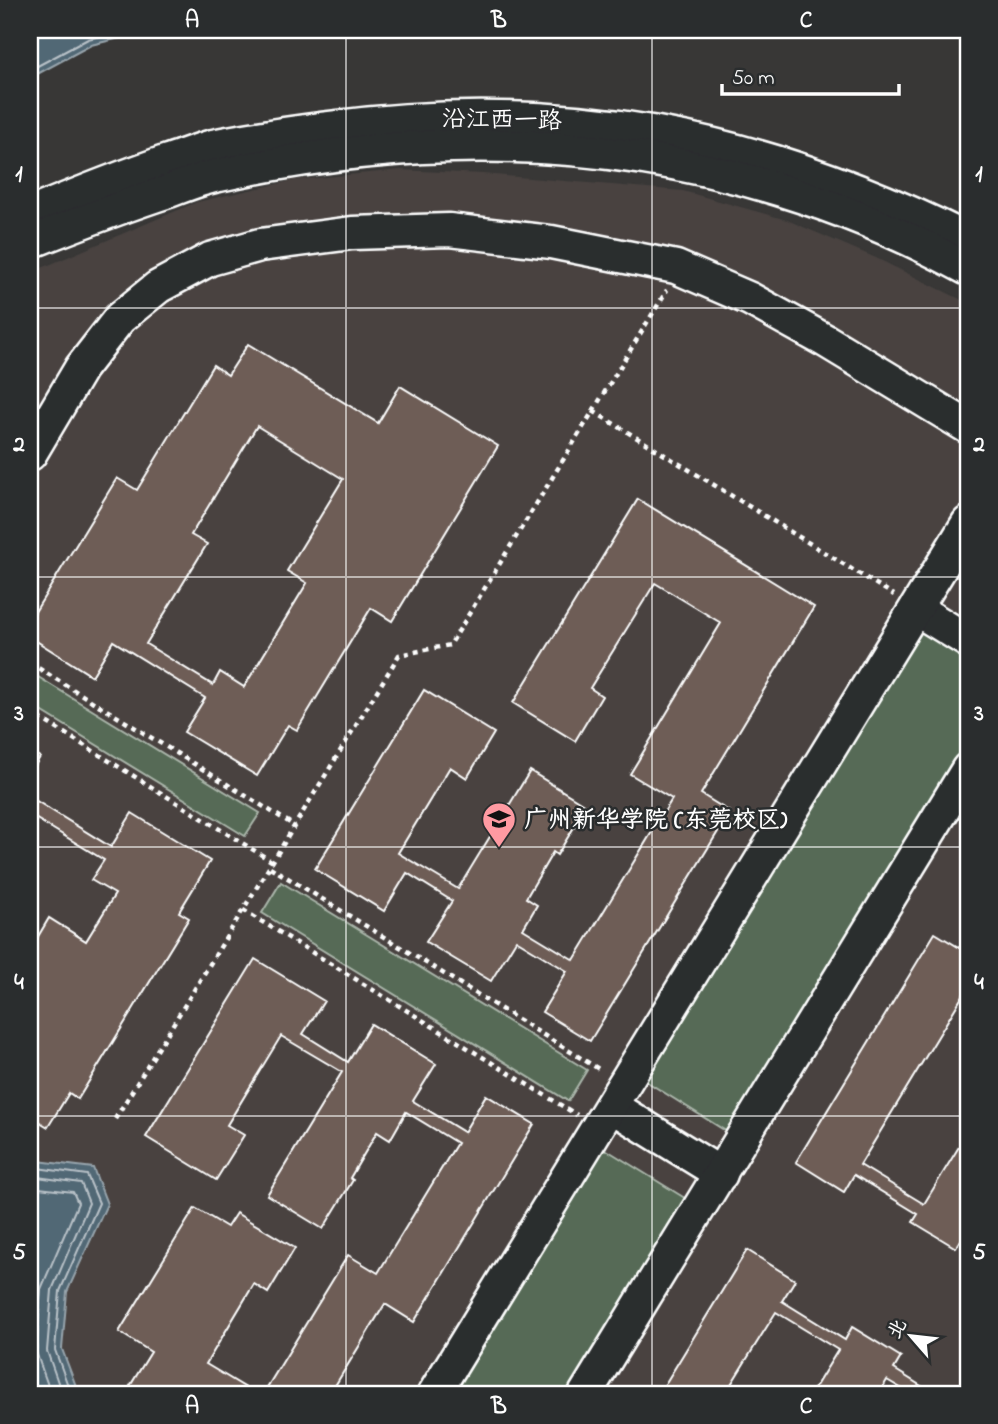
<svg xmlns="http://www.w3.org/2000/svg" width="998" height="1424" viewBox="0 0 998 1424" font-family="'Indie Flower','LXGW WenKai TC',sans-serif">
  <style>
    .built { fill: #484240 }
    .green { fill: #566b56; stroke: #aab5aa; stroke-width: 2 }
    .water { fill: #516775; stroke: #97a4ac; stroke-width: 2 }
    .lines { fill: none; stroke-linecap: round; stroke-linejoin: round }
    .shore { stroke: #b9c2c8; stroke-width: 2 }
    .building { fill: #6e5d56; stroke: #fff; stroke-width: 2; fill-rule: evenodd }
    .minor-casing { stroke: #fff; stroke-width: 37 }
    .path { stroke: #fff; stroke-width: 4.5; stroke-dasharray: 5 5; stroke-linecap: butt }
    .minor { stroke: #2a2d2e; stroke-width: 32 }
    .grid { fill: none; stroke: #fff; stroke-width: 2; stroke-opacity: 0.55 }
    .labels { text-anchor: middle; stroke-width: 5; stroke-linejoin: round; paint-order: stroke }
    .street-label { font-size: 24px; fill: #fff; stroke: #2a2d2e }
    .poi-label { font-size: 24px; font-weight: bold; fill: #fff; stroke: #2a2d2e; text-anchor: start }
    .neatline { fill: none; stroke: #fff; stroke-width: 2.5 }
    .grid-label { font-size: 23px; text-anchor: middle; font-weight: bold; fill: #fff }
  </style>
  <rect width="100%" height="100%" fill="#383736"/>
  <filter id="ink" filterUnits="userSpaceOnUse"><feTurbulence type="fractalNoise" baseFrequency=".0143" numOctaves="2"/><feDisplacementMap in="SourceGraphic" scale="14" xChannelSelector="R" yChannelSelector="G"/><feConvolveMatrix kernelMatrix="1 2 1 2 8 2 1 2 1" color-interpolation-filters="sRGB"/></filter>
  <g filter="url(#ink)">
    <polygon class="built" points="400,170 483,174 683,191 787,220 876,258 968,303 968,1394 30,1394 30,273 197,202 294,180"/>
    <g class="green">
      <polygon points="920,628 968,658 968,742 729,1133 644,1080"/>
      <polygon points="30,672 260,813 245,836 30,704"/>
      <polygon points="281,882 587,1070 568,1101 262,913"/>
      <polygon points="602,1147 688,1200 569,1394 456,1394 452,1392"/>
    </g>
    <g class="water">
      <polygon points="30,30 153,30 91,45 30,78"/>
      <polygon points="30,1160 93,1168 107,1204 67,1292 62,1349 79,1394 30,1394"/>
    </g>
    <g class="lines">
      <g class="shore">
        <polyline points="30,70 88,39 124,30"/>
        <polyline points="30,1167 87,1175 99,1203 60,1291 55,1350 71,1394"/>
        <polyline points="30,1176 81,1183 89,1203 52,1290 47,1351 62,1394"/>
        <polyline points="30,1187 73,1192 78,1203 41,1289 36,1352 51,1394"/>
      </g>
    </g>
    <g class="building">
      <path d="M 248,344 L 378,423 L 400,386 L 498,446 L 392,621 L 371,608 L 297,730 L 288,725 L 257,776 L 184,732 L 205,698 L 113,641 L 92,676 L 30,637 L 30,620 L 117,478 L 137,490 L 213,365 L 228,375 ZM 257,426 L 343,479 L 287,571 L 307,583 L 244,687 L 220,672 L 213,685 L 146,644 L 207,544 L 191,535 Z"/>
      <polygon points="638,499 814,607 701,794 730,812 590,1041 542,1012 567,971 516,940 491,981 426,942 452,901 407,873 384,911 315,869 424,690 494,733 467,778 450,767 398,853 458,889 530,771 587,806 557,855 553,852 526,898 537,905 523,929 574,960 672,799 630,774 721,623 655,583 590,688 602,696 575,741 513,703"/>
      <polygon points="30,751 40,757 30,774"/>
      <polygon points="30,797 111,847 132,813 210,861 179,912 189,918 78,1099 69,1093 48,1127 30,1116 30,950 49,918 86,941 115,894 91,880 104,860 30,815"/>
      <polygon points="935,933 965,951 968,945 968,987 860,1165 924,1204 968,1132 968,1244 961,1240 956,1248 913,1222 918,1214 854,1175 844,1192 796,1162"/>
      <polygon points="255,959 324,1001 303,1034 348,1062 371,1024 436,1064 413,1101 464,1132 486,1095 534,1124 414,1322 385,1304 330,1394 263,1394 348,1255 378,1273 457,1143 406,1112 390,1140 377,1132 350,1178 353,1180 323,1229 267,1195 342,1072 281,1036 227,1125 244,1135 216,1180 146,1137"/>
      <polygon points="195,1208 227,1227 236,1213 295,1248 268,1293 254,1284 206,1364 256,1394 143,1394 130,1386 151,1352 119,1332"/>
      <polygon points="747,1250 795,1280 782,1301 845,1340 852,1327 901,1357 894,1369 934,1394 911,1394 887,1380 879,1394 811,1394 838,1350 776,1312 725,1394 659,1394"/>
    </g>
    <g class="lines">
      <g class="minor-casing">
        <g id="minor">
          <path d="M 30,214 C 76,195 121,177 168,161 C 183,156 198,150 213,146 C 251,138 290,133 328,128 C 563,97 758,135 968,240"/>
          <path d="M 30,242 C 76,224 122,206 169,191 C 185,185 202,178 219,175 C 479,118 733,141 968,269"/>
          <polyline points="30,454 81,368 120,318 158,287 210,259 260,245 352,233 449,230 551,242 676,267 750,299 826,341 968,427"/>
          <polyline points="916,609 968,641"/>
          <polyline points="611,1106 721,1174"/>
          <polyline points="434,1394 968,523"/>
          <polyline points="585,1394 968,769"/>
        </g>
      </g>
      <g class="path">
        <polyline points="593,411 894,595"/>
        <polyline points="30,663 295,826"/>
        <polyline points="30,712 273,862"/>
        <polyline points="270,867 602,1071"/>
        <polyline points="243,910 577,1115"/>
        <polyline points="115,1119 399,655 450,645 667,290"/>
      </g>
      <use href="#minor" class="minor"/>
    </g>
  </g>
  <path class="grid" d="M 346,30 L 346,1394M 652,30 L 652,1394M 30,308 L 968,308M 30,577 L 968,577M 30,847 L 968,847M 30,1116 L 968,1116"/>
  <defs>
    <g id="university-pin" transform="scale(1.75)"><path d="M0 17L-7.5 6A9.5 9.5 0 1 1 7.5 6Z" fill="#ff9aa2" stroke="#2a2d2e"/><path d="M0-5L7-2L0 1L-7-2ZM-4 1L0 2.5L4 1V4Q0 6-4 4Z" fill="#111"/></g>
  </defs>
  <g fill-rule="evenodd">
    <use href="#university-pin" x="499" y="819"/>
  </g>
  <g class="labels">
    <g class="street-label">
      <text transform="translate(502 119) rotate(1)" y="8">沿江西一路</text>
    </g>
    <g class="poi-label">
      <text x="524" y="827">广州新华学院 (东莞校区)</text>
    </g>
  </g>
  <rect width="998" height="1424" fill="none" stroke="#2a2d2e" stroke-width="77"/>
  <g transform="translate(911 1336) rotate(298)" stroke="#2a2d2e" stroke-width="5" paint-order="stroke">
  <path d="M0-5L12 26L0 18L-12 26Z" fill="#ffffff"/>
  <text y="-10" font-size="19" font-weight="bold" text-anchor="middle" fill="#ffffff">北</text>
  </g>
  <path d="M722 84v10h177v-10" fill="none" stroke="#ffffff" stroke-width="3.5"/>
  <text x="732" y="84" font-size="21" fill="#ffffff" stroke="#2a2d2e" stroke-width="5" paint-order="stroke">50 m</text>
  <rect x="38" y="38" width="922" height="1348" class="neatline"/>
  <g class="grid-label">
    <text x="192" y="27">A</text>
    <text x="499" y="27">B</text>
    <text x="806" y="27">C</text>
    <text x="19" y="181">1</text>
    <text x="979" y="181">1</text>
    <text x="19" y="451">2</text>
    <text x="979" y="451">2</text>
    <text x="19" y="720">3</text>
    <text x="979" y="720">3</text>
    <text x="19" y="989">4</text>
    <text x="979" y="989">4</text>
    <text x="19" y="1259">5</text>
    <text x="979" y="1259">5</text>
    <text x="192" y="1413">A</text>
    <text x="499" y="1413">B</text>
    <text x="806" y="1413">C</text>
  </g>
</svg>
